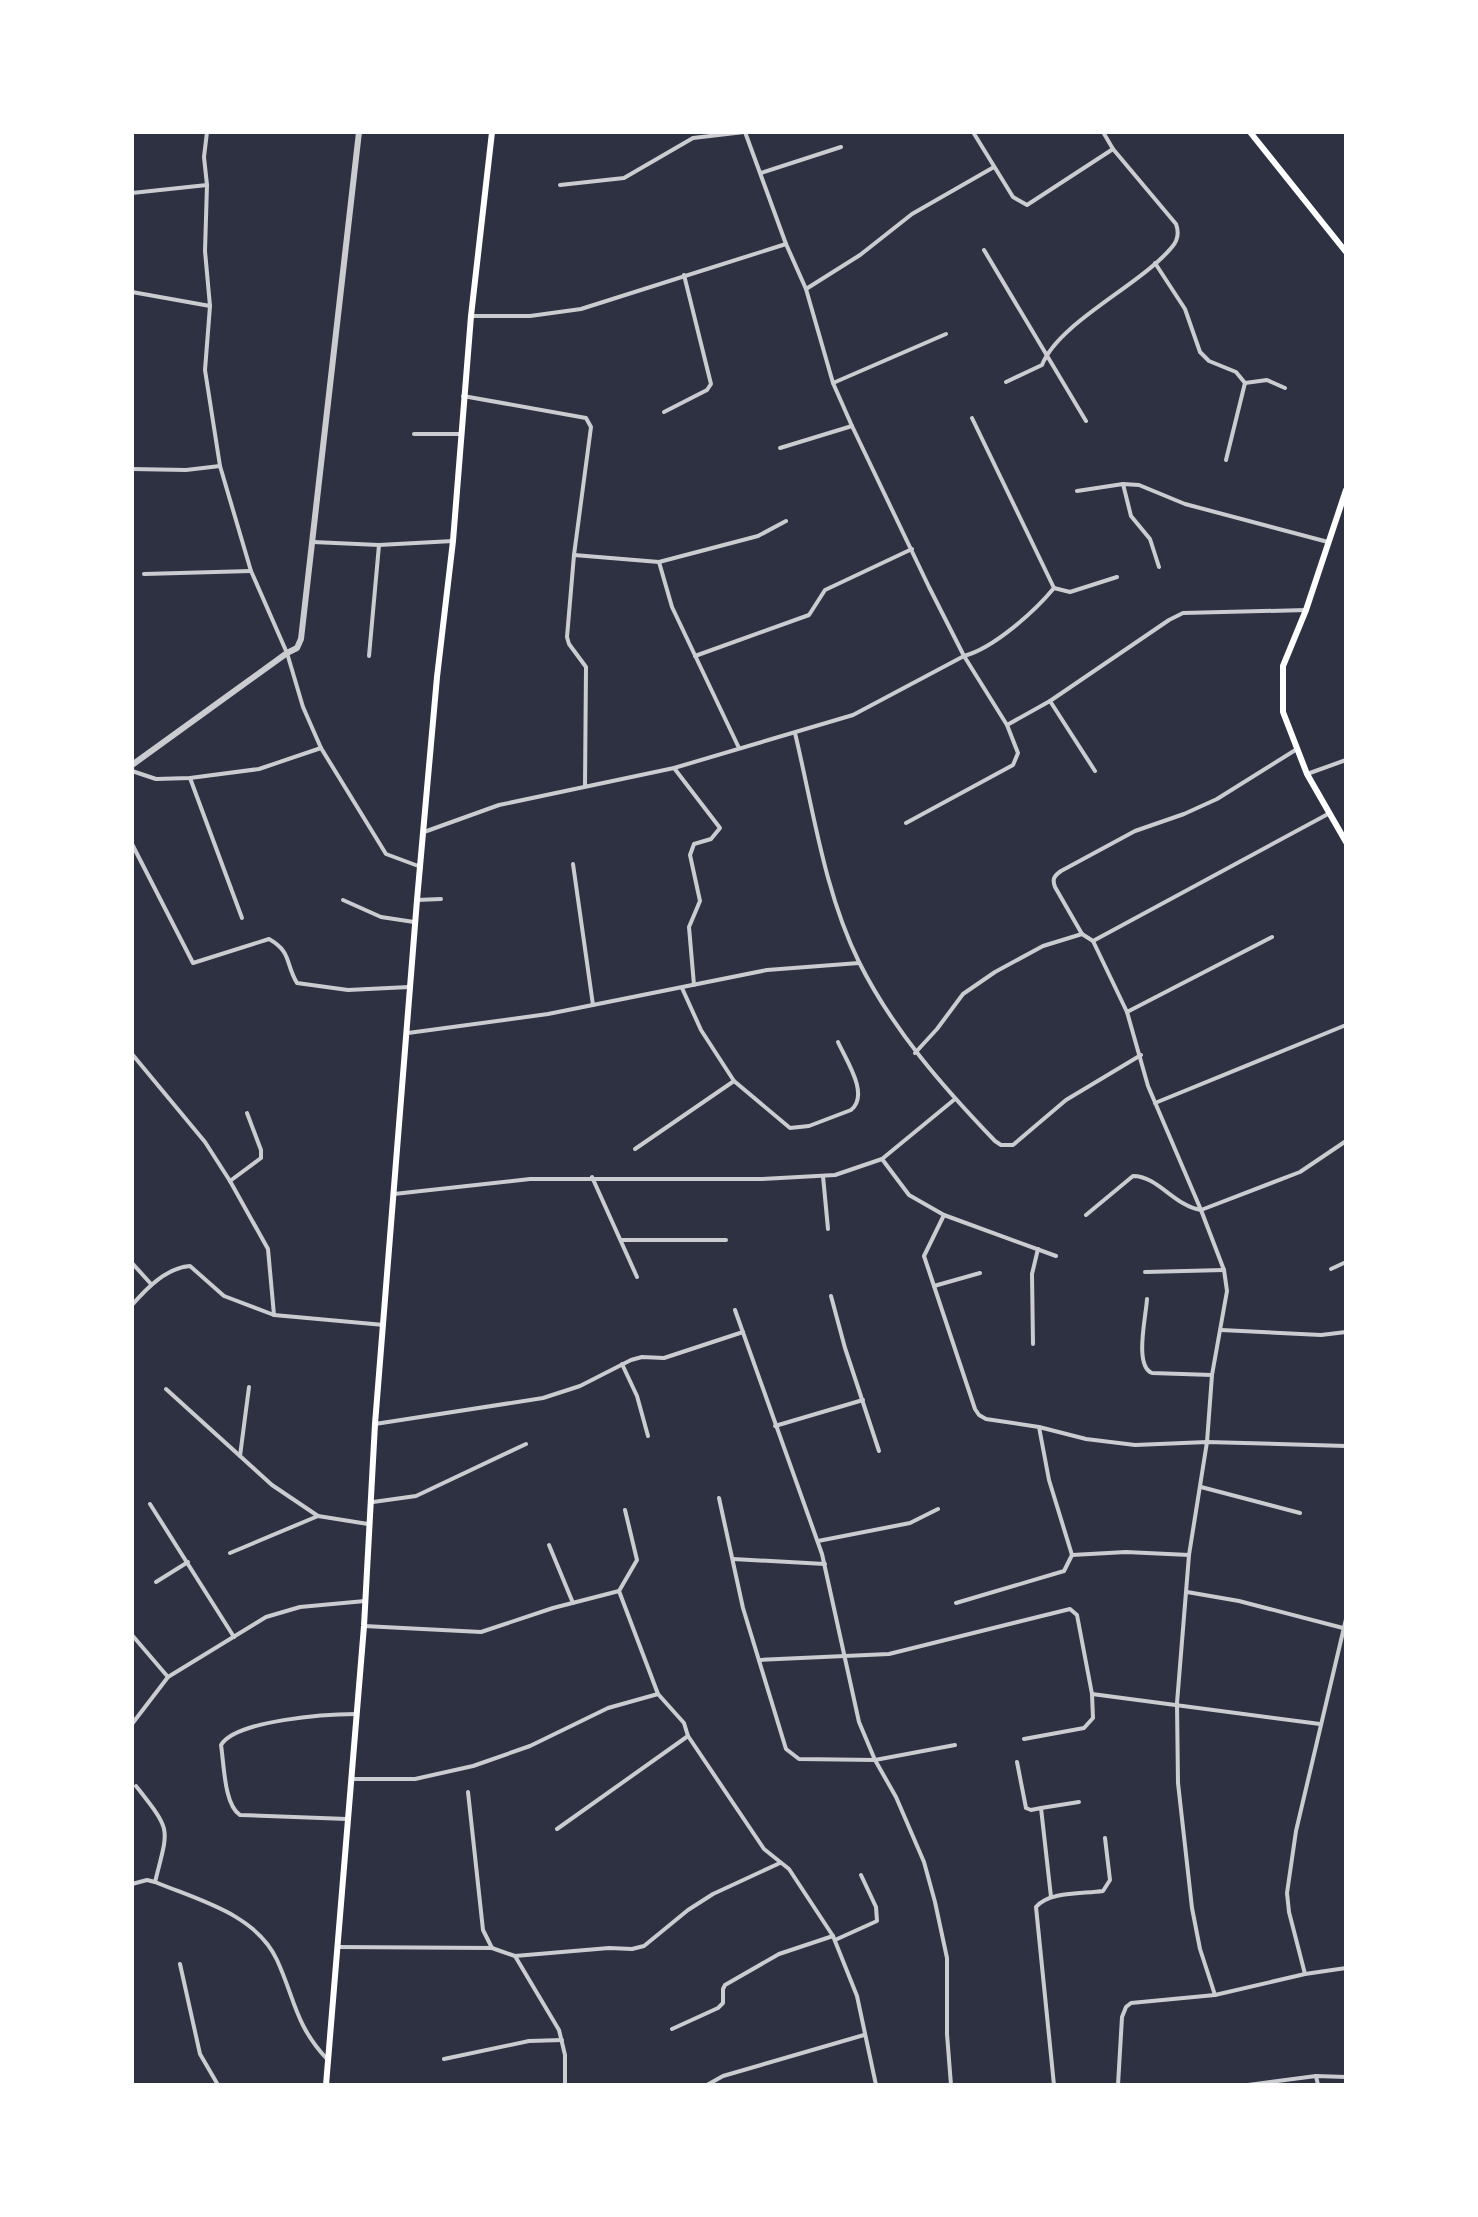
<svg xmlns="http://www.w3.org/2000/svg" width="1478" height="2217" viewBox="0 0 1478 2217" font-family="Poppins,sans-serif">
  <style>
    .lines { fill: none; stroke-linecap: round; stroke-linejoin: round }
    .minor { stroke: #caccd0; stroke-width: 4 }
    .tertiary { stroke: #caccd0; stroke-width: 6 }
    .secondary { stroke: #fff; stroke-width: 6 }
  </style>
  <rect width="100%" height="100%" fill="#2d3142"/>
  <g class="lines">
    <g class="minor">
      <polyline points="207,132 204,157 207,185 205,251 210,306 205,370 220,466 251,571 287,653 303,707 321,748 386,854 421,867"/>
      <polyline points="745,132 786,244 806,289 833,383 852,426 929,587 964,656 1007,725 1018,753 1013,765 906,823"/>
      <polyline points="973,132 1013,197 1027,205 1113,149"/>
      <polyline points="761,173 841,147"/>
      <polyline points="560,185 624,178 693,138 744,132"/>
      <polyline points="132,193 207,185"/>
      <polyline points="984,250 1086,421"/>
      <polyline points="1155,263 1185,309 1200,352 1209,361 1236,372 1245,383 1226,460"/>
      <polyline points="806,289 860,255 912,214 994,167"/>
      <polyline points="132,292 210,306"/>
      <polyline points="471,316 530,316 581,309 786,244"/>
      <path d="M 1006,382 L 1042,365 C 1059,322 1141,285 1172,247 C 1178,240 1179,232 1176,224 L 1113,149 L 1103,132"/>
      <polyline points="833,383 946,334"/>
      <polyline points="1245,383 1267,380 1285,388"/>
      <polyline points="463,396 586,418 591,427 574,555 567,637 569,644 586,667 585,786"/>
      <polyline points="664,412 707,390 711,384 684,275"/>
      <polyline points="972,418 1054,588"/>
      <polyline points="414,434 461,434"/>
      <polyline points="780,448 852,426"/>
      <polyline points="132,469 186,470 220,466"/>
      <polyline points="1123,484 1131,516 1150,539 1159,567"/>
      <polyline points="1077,491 1123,484 1139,485 1185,504 1328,542"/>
      <polyline points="313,542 379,545 453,541"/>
      <polyline points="574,555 659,562 758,536 786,521"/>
      <polyline points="659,562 672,607 739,748"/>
      <polyline points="144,574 251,571"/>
      <polyline points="369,656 379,545"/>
      <polyline points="695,656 809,615 825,590 912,549"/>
      <polyline points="1050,701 1095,771"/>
      <polyline points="1007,725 1050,701 1169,620 1183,613 1306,610"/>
      <path d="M 795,733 C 813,808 824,891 859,962 C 893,1030 943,1087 995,1141 L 1001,1145 L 1013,1145 L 1066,1100 L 1141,1055"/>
      <path d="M 1297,749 L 1217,799 L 1184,814 L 1135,831 L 1061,871 C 1054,876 1052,879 1055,887 L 1082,934 L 1093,941 L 1328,814"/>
      <polyline points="674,768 720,828 711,839 694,844 690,855 700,901 689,927 694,985"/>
      <polyline points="132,771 156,779 190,778 259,769 321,748"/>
      <polyline points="1307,774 1346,760"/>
      <polyline points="190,778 242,918"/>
      <path d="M 424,832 L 499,805 L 674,768 L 853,715 L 964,656 C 994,648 1035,611 1054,588 L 1070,592 L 1117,577"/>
      <path d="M 132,844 L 193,963 L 269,939 C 292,952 285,963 297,983 L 348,990 L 409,987"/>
      <polyline points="573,864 593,1005"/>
      <polyline points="343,900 381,917 414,922"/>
      <polyline points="417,900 441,899"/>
      <polyline points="1093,941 1127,1012 1148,1086 1201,1210 1224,1270 1227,1291 1212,1375 1207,1442 1189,1555 1177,1703 1178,1783 1192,1908 1200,1949 1215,1995"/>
      <path d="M 682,988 L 701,1030 L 734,1081 L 790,1128 L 809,1126 L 851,1110 C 870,1095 846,1060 838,1042"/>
      <polyline points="1127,1012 1272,937"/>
      <polyline points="408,1033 548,1014 767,970 859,963"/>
      <polyline points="915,1053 937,1029 963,994 995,972 1043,946 1082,934"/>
      <polyline points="132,1054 205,1142 230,1181 268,1249 274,1315"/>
      <polyline points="1155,1103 1346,1025"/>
      <polyline points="635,1149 734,1081"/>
      <polyline points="882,1159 909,1195 944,1215 1056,1256"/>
      <polyline points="823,1176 828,1229"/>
      <polyline points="592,1177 637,1277"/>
      <polyline points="230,1181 261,1158 261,1150 247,1113"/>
      <polyline points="394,1194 530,1179 762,1179 835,1175 882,1159 955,1099"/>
      <path d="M 1086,1215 L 1133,1176 C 1158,1176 1174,1206 1201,1210 L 1300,1172 L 1346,1141"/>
      <polyline points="622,1240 726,1240"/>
      <polyline points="132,1263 151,1284"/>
      <polyline points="1331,1269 1346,1262"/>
      <polyline points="1145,1272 1224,1270"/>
      <polyline points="980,1273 934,1286 975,1409 979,1415 986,1419 1039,1427 1086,1439 1135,1445 1207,1442 1346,1446"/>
      <polyline points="934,1286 924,1256 944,1215"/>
      <polyline points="831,1296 845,1348 879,1451"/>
      <path d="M 1147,1299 C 1146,1317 1134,1366 1152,1373 L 1212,1375"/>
      <path d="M 132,1305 C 147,1288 166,1268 190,1266 L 224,1296 L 274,1315 L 384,1325"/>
      <polyline points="735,1310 822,1554 859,1722 875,1760 896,1797 924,1862 935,1902 947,1958 947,2034 951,2085"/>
      <polyline points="1221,1330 1321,1335 1346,1332"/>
      <polyline points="1033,1344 1032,1274 1038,1249"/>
      <polyline points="622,1364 637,1396 648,1436"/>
      <polyline points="166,1389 272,1485 318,1516"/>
      <polyline points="375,1424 543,1398 580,1386 631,1360 642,1357 664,1358 743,1332"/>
      <polyline points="775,1426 863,1400"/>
      <polyline points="240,1456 249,1387"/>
      <polyline points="1201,1487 1300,1513"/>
      <polyline points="719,1498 743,1608 786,1749 799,1759 875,1760 955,1745"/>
      <polyline points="373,1502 416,1496 526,1444"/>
      <polyline points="150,1504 234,1637"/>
      <polyline points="818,1541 910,1523 938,1509"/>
      <polyline points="549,1545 573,1603"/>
      <polyline points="230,1553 318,1516 368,1524"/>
      <polyline points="1072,1555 1126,1552 1189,1555"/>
      <polyline points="733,1559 825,1564"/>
      <polyline points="156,1582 188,1562"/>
      <polyline points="619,1591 658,1694 684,1723 688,1736 764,1849 789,1869 833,1936 857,1996 876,2085"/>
      <polyline points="1187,1592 1239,1601 1343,1628"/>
      <polyline points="956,1603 1064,1571 1072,1555 1049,1480 1039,1427"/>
      <polyline points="364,1626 481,1632 553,1608 619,1591 637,1560 625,1510"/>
      <polyline points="132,1635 168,1677"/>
      <polyline points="759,1660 889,1654 1070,1609 1077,1615 1092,1694 1093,1718 1084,1728 1024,1739"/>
      <polyline points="1092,1694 1320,1724"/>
      <polyline points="132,1724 168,1677 266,1617 300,1607 365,1601"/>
      <polyline points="1017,1762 1026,1808 1031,1810 1041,1808 1051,1897"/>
      <polyline points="352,1779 415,1779 473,1766 530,1746 608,1708 658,1694"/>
      <path d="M 136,1786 C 172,1832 169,1826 155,1882"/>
      <polyline points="468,1792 483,1930 492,1948"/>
      <polyline points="1041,1808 1079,1802"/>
      <path d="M 347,1819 L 240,1815 C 224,1805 224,1763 221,1745 C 236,1720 328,1714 356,1714"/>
      <polyline points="557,1829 688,1736"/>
      <path d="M 132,1884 L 147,1880 L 155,1882 C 198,1900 256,1914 277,1960 C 295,1999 295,2025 327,2059"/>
      <polyline points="835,1940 877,1921 876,1907 861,1875"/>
      <polyline points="338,1947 492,1948 515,1956 559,2030 565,2055 565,2085"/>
      <polyline points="515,1956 609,1948 632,1949 644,1946 688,1910 713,1894 780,1863"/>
      <polyline points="180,1964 200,2054 218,2085"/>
      <polyline points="1305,1974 1289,1912 1287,1893 1296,1831 1346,1619"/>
      <polyline points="672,2029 718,2008 723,2003 723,1989 725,1985 779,1954 833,1936"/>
      <polyline points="444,2059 529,2041 562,2040"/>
      <polyline points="1316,2076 1318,2085"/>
      <polyline points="707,2085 723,2076 864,2035"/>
      <path d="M 1054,2085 L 1036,1907 C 1049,1891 1083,1894 1103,1891 L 1110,1880 L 1105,1838"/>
      <polyline points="1118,2085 1122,2017 1126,2007 1131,2003 1215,1995 1305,1974 1346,1968"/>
      <polyline points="1248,2085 1316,2076 1346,2077"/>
    </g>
    <polyline class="tertiary" points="132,765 287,653 297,648 301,639 359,132"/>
    <g class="secondary">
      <polyline points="1250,132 1346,252"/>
      <polyline points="1346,490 1306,610 1283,666 1283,712 1307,774 1346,842"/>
      <polyline points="326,2085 364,1626 375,1424 417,900 437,677 453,541 471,316 492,132"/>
    </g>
  </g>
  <rect width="1478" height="2217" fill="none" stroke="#ffffff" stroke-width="268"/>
</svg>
